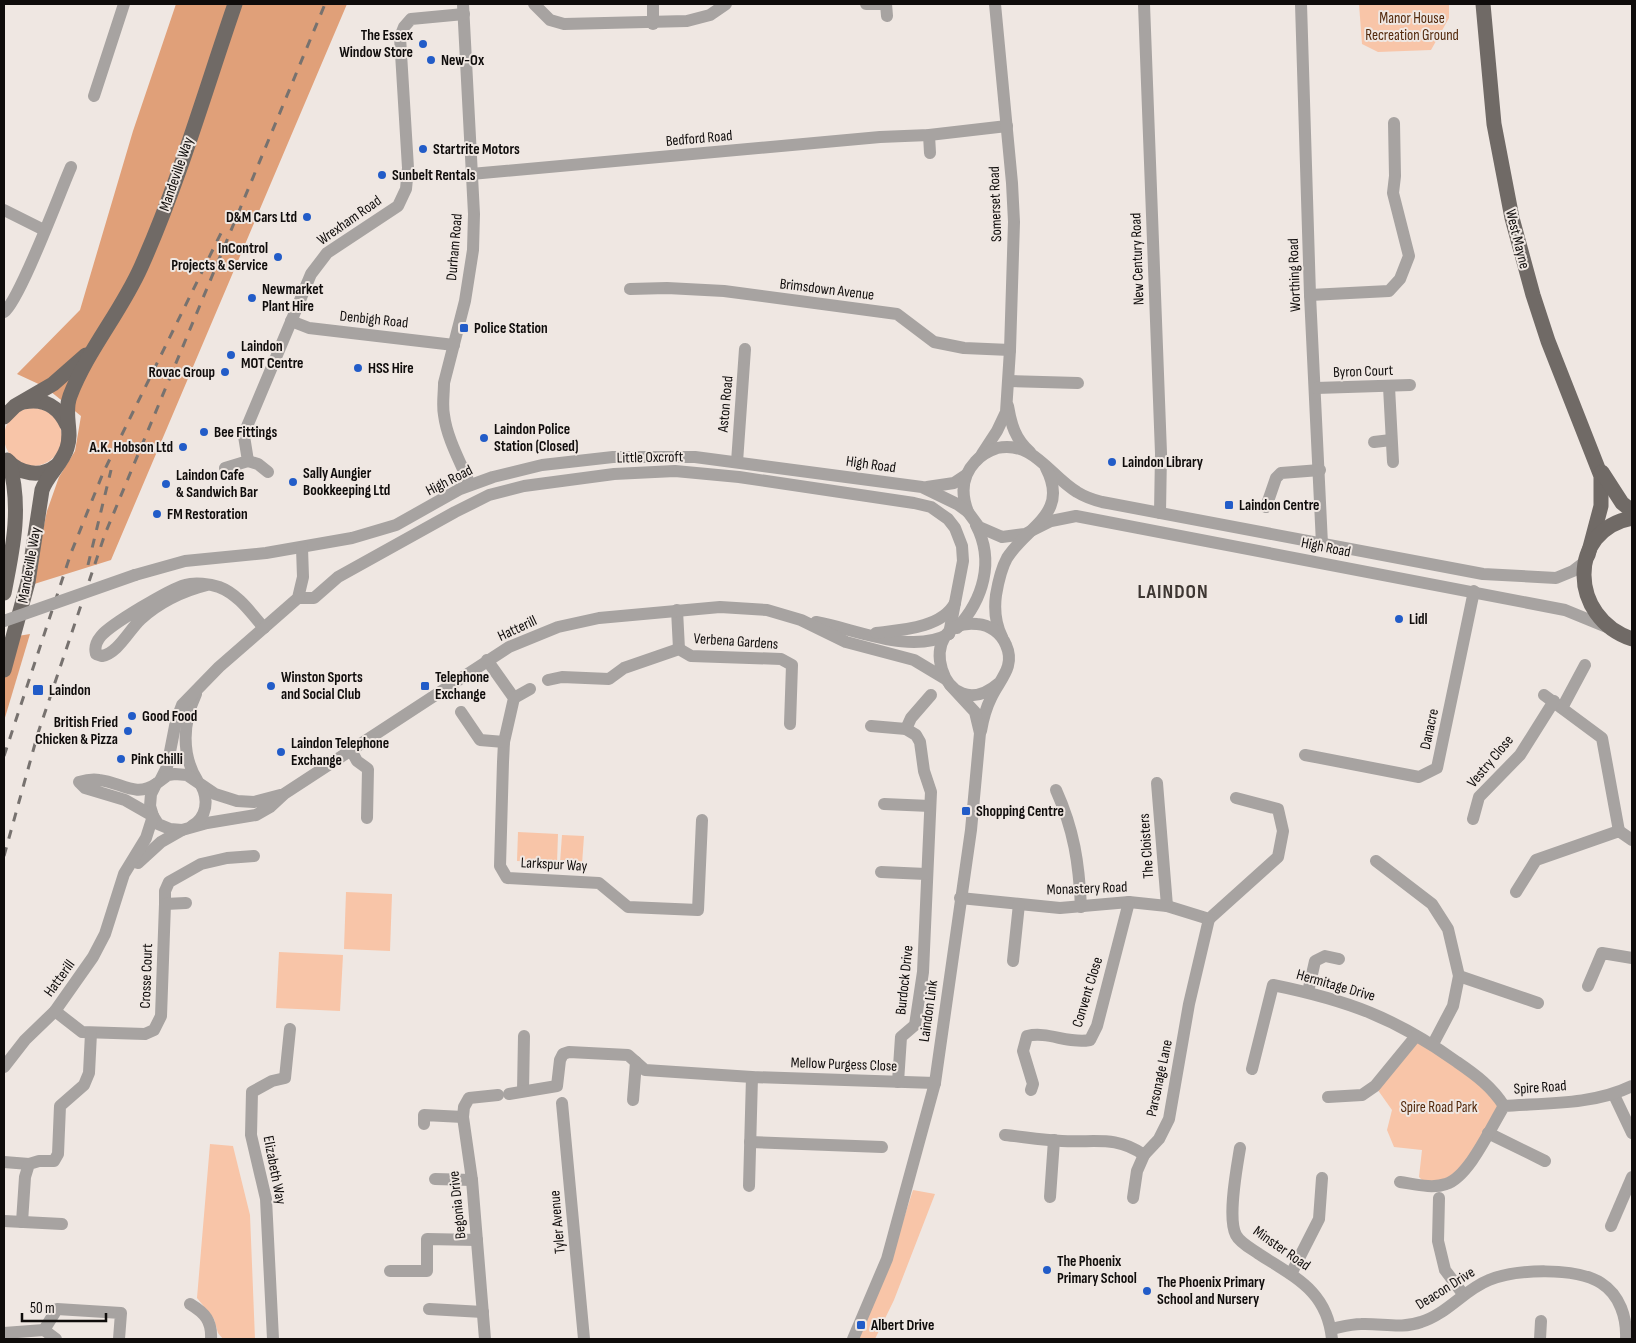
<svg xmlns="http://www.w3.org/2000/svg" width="1636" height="1343" viewBox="0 0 1636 1343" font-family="'Sofia Sans Condensed',sans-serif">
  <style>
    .green { fill: #f8c5a8 }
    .forest { fill: #e0a079 }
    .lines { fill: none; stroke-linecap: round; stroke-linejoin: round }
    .minor { stroke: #a7a3a1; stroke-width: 12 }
    .major { stroke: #706a66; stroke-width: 15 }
    .rail { stroke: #77726f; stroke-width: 3; stroke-dasharray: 9 9; stroke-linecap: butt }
    .minor-bridge { stroke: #a7a3a1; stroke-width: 12 }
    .poi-dot { fill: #225cc8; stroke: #efe7e2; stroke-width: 2 }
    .labels { text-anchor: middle; stroke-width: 4; stroke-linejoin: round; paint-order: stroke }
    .park-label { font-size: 15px; fill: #53290c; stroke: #efe7e2 }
    .poi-label { font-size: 15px; font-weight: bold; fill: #0f0c0b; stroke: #efe7e2; text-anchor: start }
    .street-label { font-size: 15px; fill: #0f0c0b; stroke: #efe7e2 }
    .district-label { font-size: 20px; font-weight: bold; letter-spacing: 1px; fill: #3e3733; stroke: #efe7e2 }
  </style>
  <rect width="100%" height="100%" fill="#efe7e2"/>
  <g class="green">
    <polygon points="1359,4 1449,4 1449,18 1431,50 1378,52 1362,44"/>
    <circle cx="33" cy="437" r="29"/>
    <polygon points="518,832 558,834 557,863 517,861"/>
    <polygon points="562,835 584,836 582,864 560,863"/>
    <polygon points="346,892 392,894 390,951 344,949"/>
    <polygon points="279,952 343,955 340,1011 276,1008"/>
    <polygon points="1416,1036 1446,1054 1504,1106 1461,1176 1447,1184 1423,1181 1419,1177 1422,1150 1394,1147 1387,1130 1392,1110 1375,1086"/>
    <polygon points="210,1144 233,1146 250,1215 255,1339 223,1339 218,1333 214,1319 197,1298"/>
    <polygon points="913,1190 935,1194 894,1300 875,1339 856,1339 891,1258"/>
  </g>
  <g class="forest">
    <polygon points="176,4 347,4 111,560 31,585 47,511 59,477 75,451 81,416 45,387 17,374 80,310 133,131"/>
    <polygon points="30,634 4,721 4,670 18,636"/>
  </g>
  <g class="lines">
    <g class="minor">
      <path d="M 463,4 L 474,214 L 473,250 L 465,301 L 444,383 C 444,394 442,405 444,415 C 447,439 461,463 470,485"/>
      <polyline points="534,4 550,20 564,24 687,21 710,15 726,4"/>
      <polyline points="653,4 653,24"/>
      <polyline points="866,4 886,4 887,16"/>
      <polyline points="1144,4 1161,453 1160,513"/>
      <polyline points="1301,4 1310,295 1322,544"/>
      <polyline points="94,96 124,4"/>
      <polyline points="929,135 930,153"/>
      <polyline points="471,174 880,137 929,135 1007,126"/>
      <polyline points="4,210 44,230"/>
      <polyline points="630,289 667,288 724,291 897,314 934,342 964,348 1010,350"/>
      <polyline points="1310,295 1389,291 1400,279 1409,256 1393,193 1395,176 1394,123"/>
      <path d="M 4,312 C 20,300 60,192 71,167"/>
      <polyline points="291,321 309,328 454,345"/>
      <polyline points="1009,381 1078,383"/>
      <polyline points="1389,387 1393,462"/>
      <polyline points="1316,388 1410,385"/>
      <path d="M 1008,406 C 1011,424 1015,439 1030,452"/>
      <polyline points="1374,442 1391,440"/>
      <polyline points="982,454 997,431 1006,412 1010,350 1014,222 1012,183 995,4"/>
      <polyline points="248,461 258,464 268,472"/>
      <polyline points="737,462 745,349"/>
      <polyline points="225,468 248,461 244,436 248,424 311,274 327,253 398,206 406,189 408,168 400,37 404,27 411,19 464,14"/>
      <polyline points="927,487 954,483 966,475"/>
      <polyline points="1266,507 1276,478 1281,473 1320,470"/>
      <path d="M 968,512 C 961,494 961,477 975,462 C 981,455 988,451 997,448 C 1033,440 1050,476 1077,492 C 1085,497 1094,500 1102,502 L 1483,574 L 1556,578 L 1573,571 L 1586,561"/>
      <polyline points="135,575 185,561 266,553 352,538 396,525 460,489 493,477 542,465 613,457 695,457 922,487 957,504 968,512 979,527 1002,537 1025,534 1051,521 1076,516 1565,610 1609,628"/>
      <path d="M 207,585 C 183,591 159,603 141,619 C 129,630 118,653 102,656 L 96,654 C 94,647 96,642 101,636 C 111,624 170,589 185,585 C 195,582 210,584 219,587 C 238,594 251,613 264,628"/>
      <polyline points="298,598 314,598 338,577 455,512 489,495 524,486 614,474 675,471 739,477 914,503 931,507 948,519 955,528 962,546 963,561 949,634"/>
      <polyline points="677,610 679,649"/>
      <path d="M 816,622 C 856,629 911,655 949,634"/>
      <path d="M 957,628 C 983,600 995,561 976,525"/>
      <path d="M 876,633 C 901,630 942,628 955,603"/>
      <path d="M 1002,637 C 995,623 994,610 996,595 C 998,583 1001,569 1007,558 C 1027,526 1070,514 1046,468"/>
      <polyline points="487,660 514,698 504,742 503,762 500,866 507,878 599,883 628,907 698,910 702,820"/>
      <polyline points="548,680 562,677 609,679 624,668 679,649 691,656 781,659 792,665 790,724"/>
      <path d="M 196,694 C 183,722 181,754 197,780"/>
      <polyline points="1544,695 1602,738 1619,831"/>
      <polyline points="514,698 530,689"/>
      <polyline points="1562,708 1585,665"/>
      <polyline points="461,712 480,740 504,742"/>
      <polyline points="871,726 906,729 916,735 920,742 924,771 931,792 923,972 915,1025 901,1037 898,1082"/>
      <polyline points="906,729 911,718 931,695"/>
      <path d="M 981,731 C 983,719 986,708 991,698 C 999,680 1016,667 1006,645 C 1001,633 990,625 977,624 C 911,617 942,732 999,683"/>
      <polyline points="351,750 357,761 368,769 367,818"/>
      <polyline points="1305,755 1419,777 1437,768 1474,591"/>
      <polyline points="161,779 167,767 176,721 182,705 219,667 298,598 303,577 302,548"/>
      <polyline points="1157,783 1167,906"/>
      <path d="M 1056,790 C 1074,830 1079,863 1081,907"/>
      <polyline points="284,794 270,807 256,815 207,823 182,830 170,829 158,824 153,816 150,806 151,794 156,784 168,775 175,774 187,775 215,794 237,801 254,802 284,794 509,647 558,627 599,618 720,607 767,610 801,620 846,642 914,660 944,678"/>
      <polyline points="884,804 930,806"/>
      <path d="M 153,816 L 125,800 L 85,788 L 79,782 C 86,780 93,779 99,780 C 121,782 135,798 156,784"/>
      <polyline points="1473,819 1479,797 1520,755 1554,701"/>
      <path d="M 192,826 C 207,817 209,800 201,785"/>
      <polyline points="1376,861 1432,904 1448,929 1459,976 1453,1006 1433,1044"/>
      <polyline points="138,863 161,842 182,830"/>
      <polyline points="881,872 926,874"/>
      <polyline points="1516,892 1536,860 1619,831 1632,840"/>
      <polyline points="960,898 1060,908 1129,902 1167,906 1209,919 1278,857 1283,831 1278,809 1236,798"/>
      <polyline points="165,904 165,891 169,882 201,864 227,858 254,856"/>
      <polyline points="1013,961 1019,904"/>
      <polyline points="1459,976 1538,1003"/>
      <polyline points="1588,986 1602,953 1632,958"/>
      <polyline points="1308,992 1315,961 1325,956 1339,959"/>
      <polyline points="55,1011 82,1032 145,1034 154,1030 161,1016 165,904 186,903"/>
      <polyline points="4,1067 25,1040 55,1011 93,957 105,934 124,874 146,838 153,816"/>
      <path d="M 1252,1069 L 1273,985 C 1347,1000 1396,1018 1457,1062 C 1476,1075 1492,1087 1504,1106"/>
      <path d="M 1031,1090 L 1033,1084 L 1023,1051 L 1027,1036 C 1048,1031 1068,1044 1090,1040 L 1097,1026 L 1129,902"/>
      <polyline points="523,1091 524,1036"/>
      <polyline points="509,1094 557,1086 560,1060 563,1054 569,1052 628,1055 645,1070 752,1077 935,1083"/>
      <polyline points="1614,1095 1632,1133"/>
      <polyline points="1328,1097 1362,1095 1375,1086 1416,1036"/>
      <polyline points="633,1100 636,1062"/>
      <polyline points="562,1103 584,1339"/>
      <polyline points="424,1124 424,1115 463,1117"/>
      <polyline points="1488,1133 1545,1161"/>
      <path d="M 1005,1135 C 1024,1137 1043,1140 1062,1141 C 1094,1143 1116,1135 1144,1155 L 1159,1139 L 1169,1119 L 1189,1004 L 1209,919"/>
      <polyline points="750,1142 882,1147"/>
      <path d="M 1240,1148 C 1237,1167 1227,1218 1236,1235 C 1240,1243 1252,1249 1259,1254 C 1296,1278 1327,1291 1332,1339"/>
      <polyline points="4,1162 29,1164"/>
      <polyline points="435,1179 472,1180"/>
      <path d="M 1400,1182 C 1414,1184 1432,1189 1446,1184 C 1469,1177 1491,1127 1504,1106 C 1546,1103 1593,1105 1632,1086"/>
      <polyline points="749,1186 752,1077"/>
      <polyline points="1050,1197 1054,1140"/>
      <polyline points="1133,1198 1137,1171 1144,1155"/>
      <polyline points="1439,1198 1438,1241 1445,1270 1463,1294"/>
      <polyline points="4,1221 62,1224"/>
      <polyline points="22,1222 25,1177 29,1164 39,1161 54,1161 58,1154 60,1106 84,1085 89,1073 91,1033"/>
      <polyline points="1611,1226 1632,1177"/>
      <polyline points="390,1271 427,1271 427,1239 477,1240"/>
      <polyline points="1291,1274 1319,1219 1322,1178"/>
      <path d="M 190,1304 C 205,1313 212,1321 211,1339"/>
      <polyline points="429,1309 483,1312"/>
      <path d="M 1331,1329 C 1341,1327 1351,1324 1361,1324 C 1381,1323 1402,1329 1421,1322 C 1447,1314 1464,1290 1489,1280 C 1516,1269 1575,1267 1601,1283 C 1620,1295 1627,1318 1626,1339"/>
      <polyline points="44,1330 56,1339"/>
      <polyline points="4,1333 44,1330 57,1309 121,1313 119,1339"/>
      <polyline points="273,1339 266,1199 251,1135 252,1092 272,1081 285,1078 290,1029"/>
      <polyline points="485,1339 472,1180 463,1117 464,1107 469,1098 498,1095"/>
      <polyline points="853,1339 887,1259 935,1083 971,830 980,733 975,712 950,685"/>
      <polyline points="1540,1339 1541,1321"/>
    </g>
    <g class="major">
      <polyline points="1483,4 1494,124 1512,218 1533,295 1548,341 1601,476 1601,506 1588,555"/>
      <path d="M 24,402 C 44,398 59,407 67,425"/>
      <polyline points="4,417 15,406 53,384 86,355"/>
      <path d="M 7,460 C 19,474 41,478 56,466"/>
      <polyline points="1602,472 1622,503 1632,511"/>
      <path d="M 1632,518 C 1567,530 1569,618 1632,639"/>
      <path d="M 4,593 C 13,548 22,507 9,462"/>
      <path d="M 4,670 L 28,582 L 42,490 C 48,474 62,464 67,448 C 73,431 63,414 70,396 C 87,351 121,312 141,267 C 179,182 205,91 235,4"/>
    </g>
    <g class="rail">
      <polyline points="88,565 111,470"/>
      <polyline points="4,756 71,553 103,473 224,227"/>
      <polyline points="4,856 38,733 105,534 325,4"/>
    </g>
    <polyline class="minor-bridge" points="4,621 135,575"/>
  </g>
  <g class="poi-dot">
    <circle cx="423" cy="44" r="5"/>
    <circle cx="431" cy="60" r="5"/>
    <circle cx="423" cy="149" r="5"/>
    <circle cx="382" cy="175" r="5"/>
    <circle cx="307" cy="217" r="5"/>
    <circle cx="278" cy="257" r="5"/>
    <circle cx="252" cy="298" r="5"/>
    <rect x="459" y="323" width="10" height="10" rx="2.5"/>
    <circle cx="231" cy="355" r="5"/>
    <circle cx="358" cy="368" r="5"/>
    <circle cx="225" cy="372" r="5"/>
    <circle cx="204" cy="432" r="5"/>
    <circle cx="484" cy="438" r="5"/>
    <circle cx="183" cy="447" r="5"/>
    <circle cx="1112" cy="462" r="5"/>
    <circle cx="293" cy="482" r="5"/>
    <circle cx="166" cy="484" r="5"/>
    <rect x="1224" y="500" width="10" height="10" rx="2.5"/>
    <circle cx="157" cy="514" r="5"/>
    <circle cx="1399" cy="619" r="5"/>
    <circle cx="271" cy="686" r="5"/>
    <rect x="420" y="681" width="10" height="10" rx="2.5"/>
    <rect x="32" y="684" width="12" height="12" rx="2.5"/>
    <circle cx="132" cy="716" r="5"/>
    <circle cx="128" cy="731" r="5"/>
    <circle cx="281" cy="752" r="5"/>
    <circle cx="121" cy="759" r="5"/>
    <rect x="961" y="806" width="10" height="10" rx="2.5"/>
    <circle cx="1047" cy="1270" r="5"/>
    <circle cx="1147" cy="1291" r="5"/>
    <rect x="856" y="1320" width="10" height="10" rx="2.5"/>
  </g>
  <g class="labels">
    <g class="park-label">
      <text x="1412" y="23">Manor House<tspan x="1412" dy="17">Recreation Ground</tspan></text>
      <text x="1439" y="1112">Spire Road Park</text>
    </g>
    <g class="poi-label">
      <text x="413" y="40" text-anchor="end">The Essex<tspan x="413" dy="17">Window Store</tspan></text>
      <text x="441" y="65">New-Ox</text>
      <text x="433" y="154">Startrite Motors</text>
      <text x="392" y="180">Sunbelt Rentals</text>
      <text x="297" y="222" text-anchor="end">D&amp;M Cars Ltd</text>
      <text x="268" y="253" text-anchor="end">InControl<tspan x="268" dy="17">Projects &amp; Service</tspan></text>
      <text x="262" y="294">Newmarket<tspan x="262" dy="17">Plant Hire</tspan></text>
      <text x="474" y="333">Police Station</text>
      <text x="241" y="351">Laindon<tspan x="241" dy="17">MOT Centre</tspan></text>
      <text x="368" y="373">HSS Hire</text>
      <text x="215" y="377" text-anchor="end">Rovac Group</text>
      <text x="494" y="434">Laindon Police<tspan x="494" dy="17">Station (Closed)</tspan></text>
      <text x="214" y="437">Bee Fittings</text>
      <text x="173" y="452" text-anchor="end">A.K. Hobson Ltd</text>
      <text x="1122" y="467">Laindon Library</text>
      <text x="303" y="478">Sally Aungier<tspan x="303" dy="17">Bookkeeping Ltd</tspan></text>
      <text x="176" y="480">Laindon Cafe<tspan x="176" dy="17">&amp; Sandwich Bar</tspan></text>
      <text x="1239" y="510">Laindon Centre</text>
      <text x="167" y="519">FM Restoration</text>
      <text x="1409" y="624">Lidl</text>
      <text x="281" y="682">Winston Sports<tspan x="281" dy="17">and Social Club</tspan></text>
      <text x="435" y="682">Telephone<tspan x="435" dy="17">Exchange</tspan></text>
      <text x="49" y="695">Laindon</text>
      <text x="142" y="721">Good Food</text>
      <text x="118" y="727" text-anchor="end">British Fried<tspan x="118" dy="17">Chicken &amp; Pizza</tspan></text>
      <text x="291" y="748">Laindon Telephone<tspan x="291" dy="17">Exchange</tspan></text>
      <text x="131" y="764">Pink Chilli</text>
      <text x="976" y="816">Shopping Centre</text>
      <text x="1057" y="1266">The Phoenix<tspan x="1057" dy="17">Primary School</tspan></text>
      <text x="1157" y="1287">The Phoenix Primary<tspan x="1157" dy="17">School and Nursery</tspan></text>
      <text x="871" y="1330">Albert Drive</text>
    </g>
    <g class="street-label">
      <text transform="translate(699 138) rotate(-5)" y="5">Bedford Road</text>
      <text transform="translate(176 174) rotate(-71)" y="5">Mandeville Way</text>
      <text transform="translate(995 204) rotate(-92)" y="5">Somerset Road</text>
      <text transform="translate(349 220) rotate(-35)" y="5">Wrexham Road</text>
      <text transform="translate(1518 239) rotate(76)" y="5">West Mayne</text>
      <text transform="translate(454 247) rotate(-85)" y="5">Durham Road</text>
      <text transform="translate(1137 259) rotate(-92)" y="5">New Century Road</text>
      <text transform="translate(1294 275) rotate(-92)" y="5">Worthing Road</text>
      <text transform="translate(827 289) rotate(7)" y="5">Brimsdown Avenue</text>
      <text transform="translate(374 319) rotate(6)" y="5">Denbigh Road</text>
      <text transform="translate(1363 371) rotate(-2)" y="5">Byron Court</text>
      <text transform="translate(725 404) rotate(-85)" y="5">Aston Road</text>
      <text transform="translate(650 457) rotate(-1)" y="5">Little Oxcroft</text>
      <text transform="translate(871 464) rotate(8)" y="5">High Road</text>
      <text transform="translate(449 480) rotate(-27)" y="5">High Road</text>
      <text transform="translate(1326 547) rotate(11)" y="5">High Road</text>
      <text transform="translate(29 565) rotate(-80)" y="5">Mandeville Way</text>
      <text transform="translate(517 628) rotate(-25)" y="5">Hatterill</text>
      <text transform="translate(736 641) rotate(4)" y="5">Verbena Gardens</text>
      <text transform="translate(1429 729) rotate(-78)" y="5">Danacre</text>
      <text transform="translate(1490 761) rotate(-50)" y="5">Vestry Close</text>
      <text transform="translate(1146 846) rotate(-94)" y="5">The Cloisters</text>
      <text transform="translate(554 864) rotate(3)" y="5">Larkspur Way</text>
      <text transform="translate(1087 888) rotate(-2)" y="5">Monastery Road</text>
      <text transform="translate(146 976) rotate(-88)" y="5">Crosse Court</text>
      <text transform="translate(59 978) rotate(-54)" y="5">Hatterill</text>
      <text transform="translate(904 980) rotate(-84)" y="5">Burdock Drive</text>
      <text transform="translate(1336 985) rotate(16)" y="5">Hermitage Drive</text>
      <text transform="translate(1087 992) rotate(-73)" y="5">Convent Close</text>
      <text transform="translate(928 1011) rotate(-82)" y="5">Laindon Link</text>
      <text transform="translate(844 1064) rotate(2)" y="5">Mellow Purgess Close</text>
      <text transform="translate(1159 1078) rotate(-78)" y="5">Parsonage Lane</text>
      <text transform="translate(1540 1087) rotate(-4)" y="5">Spire Road</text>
      <text transform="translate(275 1170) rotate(79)" y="5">Elizabeth Way</text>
      <text transform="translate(457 1205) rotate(-96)" y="5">Begonia Drive</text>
      <text transform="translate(557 1222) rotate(-95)" y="5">Tyler Avenue</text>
      <text transform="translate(1282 1248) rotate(35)" y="5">Minster Road</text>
      <text transform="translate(1445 1288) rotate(-32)" y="5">Deacon Drive</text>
    </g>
    <g class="district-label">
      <text x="1173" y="598">LAINDON</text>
    </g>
  </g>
  <rect width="1636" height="1343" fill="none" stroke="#0f0c0b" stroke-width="10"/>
  <path d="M22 1313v8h84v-8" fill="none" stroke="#0f0c0b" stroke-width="2.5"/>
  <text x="30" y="1313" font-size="15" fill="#0f0c0b" stroke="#efe7e2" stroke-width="4" paint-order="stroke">50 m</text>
</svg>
